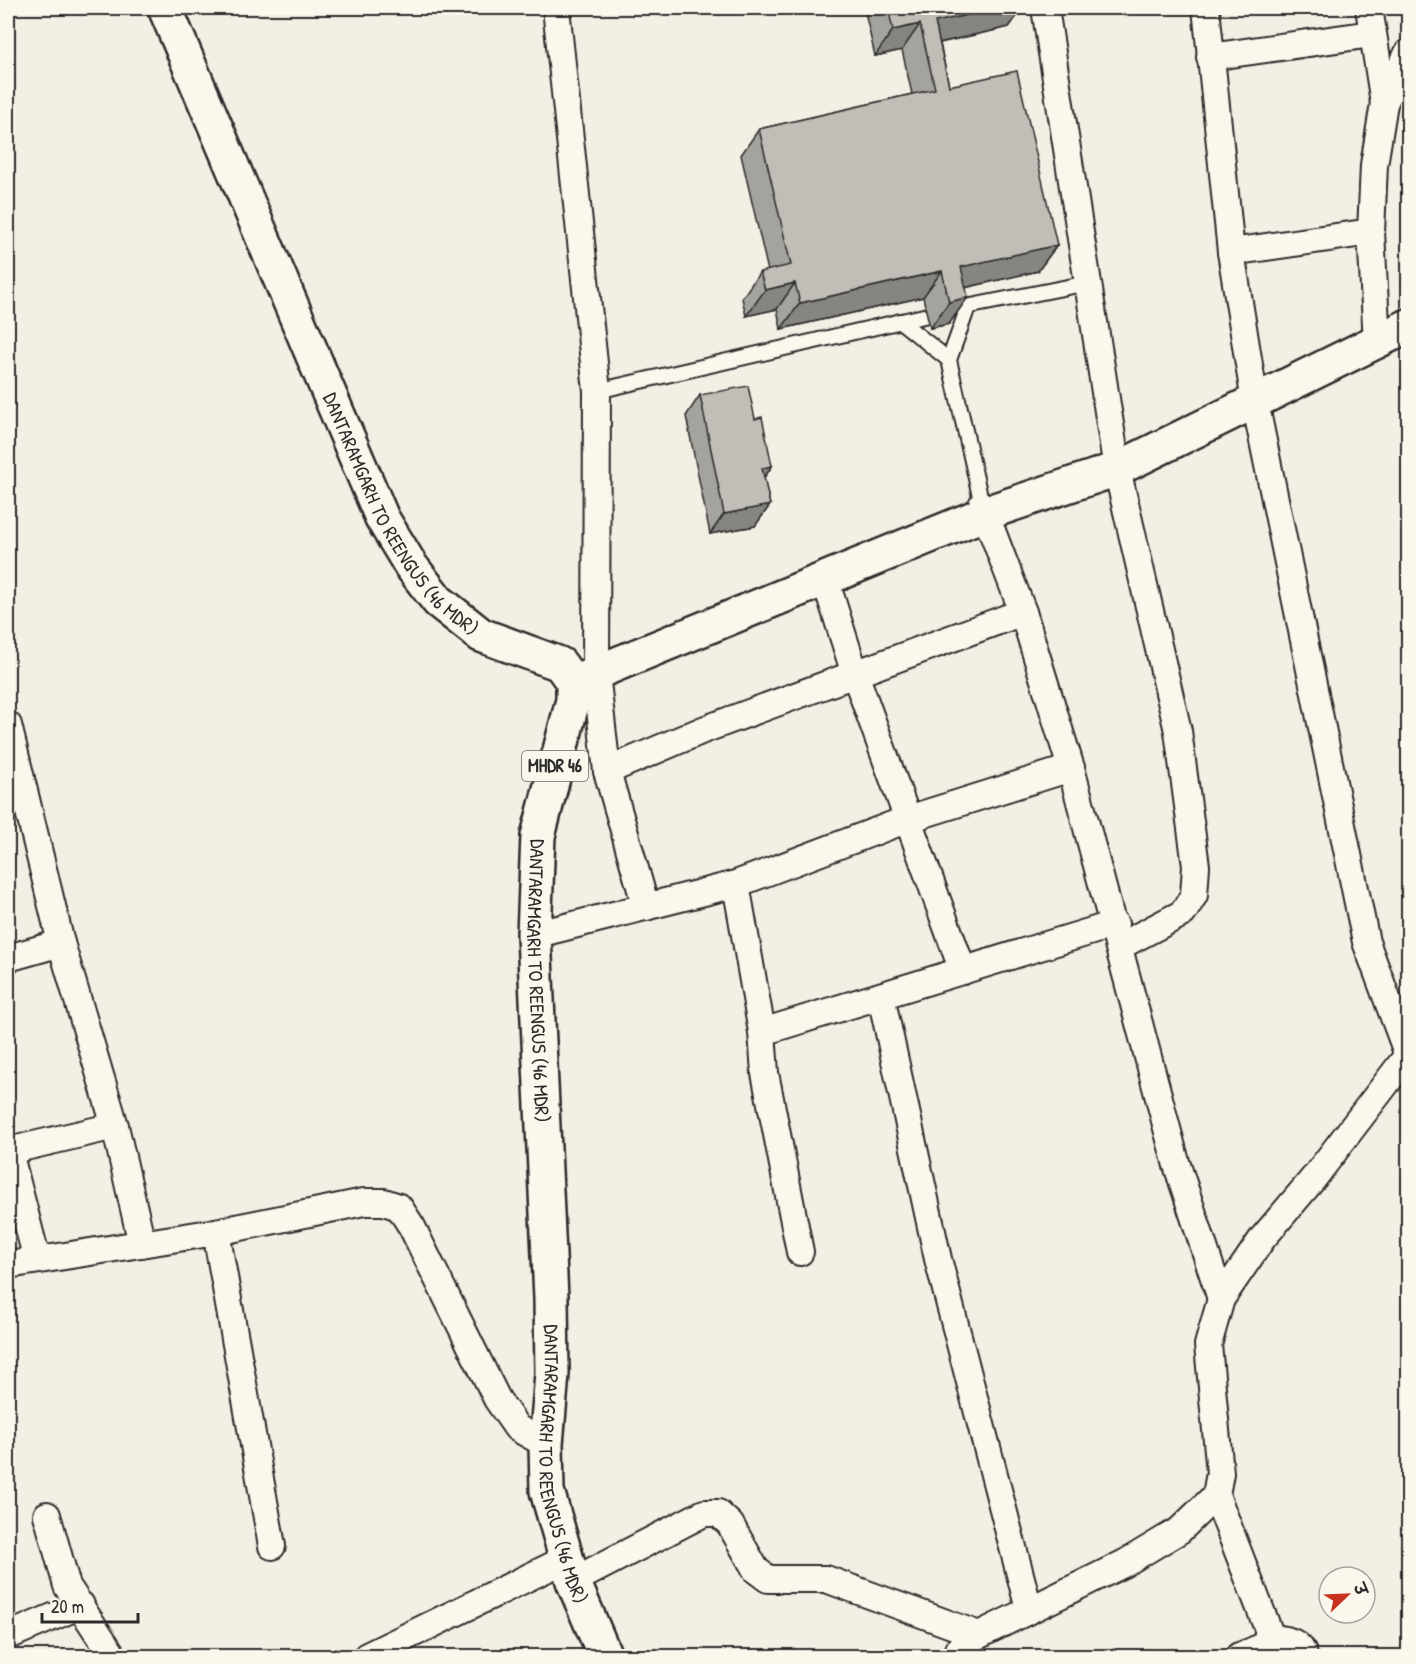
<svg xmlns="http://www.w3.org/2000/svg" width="1416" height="1664" viewBox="0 0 1416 1664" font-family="'Patrick Hand','Playpen Sans Deva',sans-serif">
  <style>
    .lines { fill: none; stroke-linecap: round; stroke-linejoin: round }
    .service-casing { stroke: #2b2b2b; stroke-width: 18 }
    .minor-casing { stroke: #2b2b2b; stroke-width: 30 }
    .tertiary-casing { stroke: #2b2b2b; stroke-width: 38 }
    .primary-casing { stroke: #2b2b2b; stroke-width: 38 }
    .service { stroke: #fbf7ec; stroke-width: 14 }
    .minor { stroke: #fbf7ec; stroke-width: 26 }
    .tertiary { stroke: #fbf7ec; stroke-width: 33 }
    .primary { stroke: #fbf7ec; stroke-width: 33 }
    .wall { fill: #a5a39d; stroke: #2b2b2b; stroke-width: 1.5 }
    .shaded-wall { fill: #86857f; stroke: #2b2b2b; stroke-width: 1.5 }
    .building { fill: #c0beb6; stroke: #2b2b2b; stroke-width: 1.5 }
    .labels { text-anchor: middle; stroke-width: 5; stroke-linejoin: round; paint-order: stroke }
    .shield { fill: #fbf7ec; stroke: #696865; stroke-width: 1.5 }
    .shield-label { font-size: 18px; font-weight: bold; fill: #2b2b2b }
    .street-label { font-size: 20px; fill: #2b2b2b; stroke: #fbf7ec }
  </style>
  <rect width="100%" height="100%" fill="#f3efe4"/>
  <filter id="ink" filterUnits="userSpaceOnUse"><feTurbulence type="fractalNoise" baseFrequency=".0167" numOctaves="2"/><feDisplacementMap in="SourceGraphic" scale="12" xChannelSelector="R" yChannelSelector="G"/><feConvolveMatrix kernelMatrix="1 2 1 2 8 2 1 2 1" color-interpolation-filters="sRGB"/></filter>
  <g filter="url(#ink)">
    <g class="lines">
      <g class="service-casing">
        <g id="service">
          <polyline points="968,307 949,360 982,505"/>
          <polyline points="961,308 1088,283"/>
          <polyline points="900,321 949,360"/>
          <polyline points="597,391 928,315"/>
        </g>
      </g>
      <g class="minor-casing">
        <g id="minor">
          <polyline points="556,8 597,391 596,673 607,771 646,907"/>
          <polyline points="1045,8 1117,469 1178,731 1196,866 1194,895 1183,913 1120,946"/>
          <polyline points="1206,8 1231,252 1255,402 1366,942 1408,1055"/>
          <polyline points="1369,8 1384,103"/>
          <polyline points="1210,57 1372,34"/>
          <polyline points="1231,252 1371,232"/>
          <polyline points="1377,343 1371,232 1374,165 1384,103 1408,53"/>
          <polyline points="982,505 1023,612 1071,768 1176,1162 1221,1299"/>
          <polyline points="825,579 855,674 963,971"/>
          <polyline points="8,725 61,943 115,1126 142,1244"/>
          <polyline points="607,771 703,730 1023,612"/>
          <polyline points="736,884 762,1032 765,1073 800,1252"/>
          <polyline points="534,935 736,884 908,819 1071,768"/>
          <polyline points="8,958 61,943"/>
          <polyline points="881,996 938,1259 1029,1609"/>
          <polyline points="762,1032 1115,924"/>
          <polyline points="8,1148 37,1260"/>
          <polyline points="8,1151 115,1126"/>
          <polyline points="216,1232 272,1546"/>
          <polyline points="8,1265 216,1232 364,1202 384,1202 399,1207 412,1227 497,1399 517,1428 546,1444"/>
          <path d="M 1216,1495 L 1268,1629 C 1270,1647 1254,1650 1239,1656"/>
          <polyline points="47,1515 67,1586 113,1656"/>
          <polyline points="573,1581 704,1513 718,1513 730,1524 756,1570 768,1579 826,1579 979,1635"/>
          <polyline points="8,1636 81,1605"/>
          <path d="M 1269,1637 C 1284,1640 1299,1639 1304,1656"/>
          <polyline points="367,1656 566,1559"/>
          <polyline points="958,1656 958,1650 967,1641 1125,1563 1180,1530 1216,1495 1220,1473 1208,1345 1221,1299 1262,1239 1313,1179 1408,1055"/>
        </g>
      </g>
      <g class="tertiary-casing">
        <polyline id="tertiary" points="573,682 986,513 1117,469 1408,326"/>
      </g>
      <g class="primary-casing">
        <g id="primary">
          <path id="s1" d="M 165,8 L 382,518 L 411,566 L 438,601 L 481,635 L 560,664 L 573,682 L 573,700 L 538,836 L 534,935 L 551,1298 L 552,1374 L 546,1444 L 547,1491 L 573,1581 L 605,1656"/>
        </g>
      </g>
      <use href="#service" class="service"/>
      <use href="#minor" class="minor"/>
      <use href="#tertiary" class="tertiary"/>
      <use href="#primary" class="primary"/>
    </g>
    <g class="wall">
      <polygon points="864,8 1023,8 1009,27 940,43 949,86 1057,245 1038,271 965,288 968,297 949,324 930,328 923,297 781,329 777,309 746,316 742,298 760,272 768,271 741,155 759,129 912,94 902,50 875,56"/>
      <polygon points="700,395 755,419 772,466 764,478 770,505 755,526 710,534 686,416"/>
    </g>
    <g class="shaded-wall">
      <polygon points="999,8 1023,8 1009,27 925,46 935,22"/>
      <polygon points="920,24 902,50 875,56 893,30"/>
      <polygon points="1057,245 1038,271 946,292 961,267"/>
      <polygon points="942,271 923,297 781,329 800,303"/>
      <polygon points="795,283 777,309 746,316 765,290"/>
      <polygon points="968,297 949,324 930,328 949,302"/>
      <polygon points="772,466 758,486 762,468"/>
      <polygon points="770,505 755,526 710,534 724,514"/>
    </g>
    <g class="building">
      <polygon points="888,8 999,8 935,22 949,86 1017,71 1057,245 961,267 968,297 949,302 942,271 800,303 795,283 765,290 760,272 791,265 759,129 935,89 920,24 893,30"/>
      <polygon points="748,386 755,419 762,417 772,466 762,468 770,505 724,514 700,395"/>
    </g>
  </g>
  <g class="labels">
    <rect class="shield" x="522" y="751" width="66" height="30" rx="4.5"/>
    <g class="shield-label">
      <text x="555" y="772">MHDR 46</text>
    </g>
    <g class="street-label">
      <text dy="7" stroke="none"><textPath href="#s1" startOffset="561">DANTARAMGARH TO REENGUS (46 MDR)</textPath></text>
      <text dy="7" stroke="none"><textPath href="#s1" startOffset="1119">DANTARAMGARH TO REENGUS (46 MDR)</textPath></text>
      <text dy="7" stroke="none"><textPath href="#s1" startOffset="1605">DANTARAMGARH TO REENGUS (46 MDR)</textPath></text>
    </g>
  </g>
  <rect width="1416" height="1664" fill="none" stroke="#fbf7ec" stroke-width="30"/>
  <rect x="15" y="15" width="1386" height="1634" fill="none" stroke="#2b2b2b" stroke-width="2" filter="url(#ink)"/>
  <g transform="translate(1347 1595) rotate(67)"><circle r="28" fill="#fbf7ec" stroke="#a8a59f" stroke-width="1.5"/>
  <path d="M0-4.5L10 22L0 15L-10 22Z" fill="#c8321e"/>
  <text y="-9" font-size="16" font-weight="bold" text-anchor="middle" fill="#2b2b2b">उ</text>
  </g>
  <path d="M42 1613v9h96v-9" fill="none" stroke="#2b2b2b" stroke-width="3"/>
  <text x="51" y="1613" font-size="18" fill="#2b2b2b" stroke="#fbf7ec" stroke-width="4.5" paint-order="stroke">20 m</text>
</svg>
